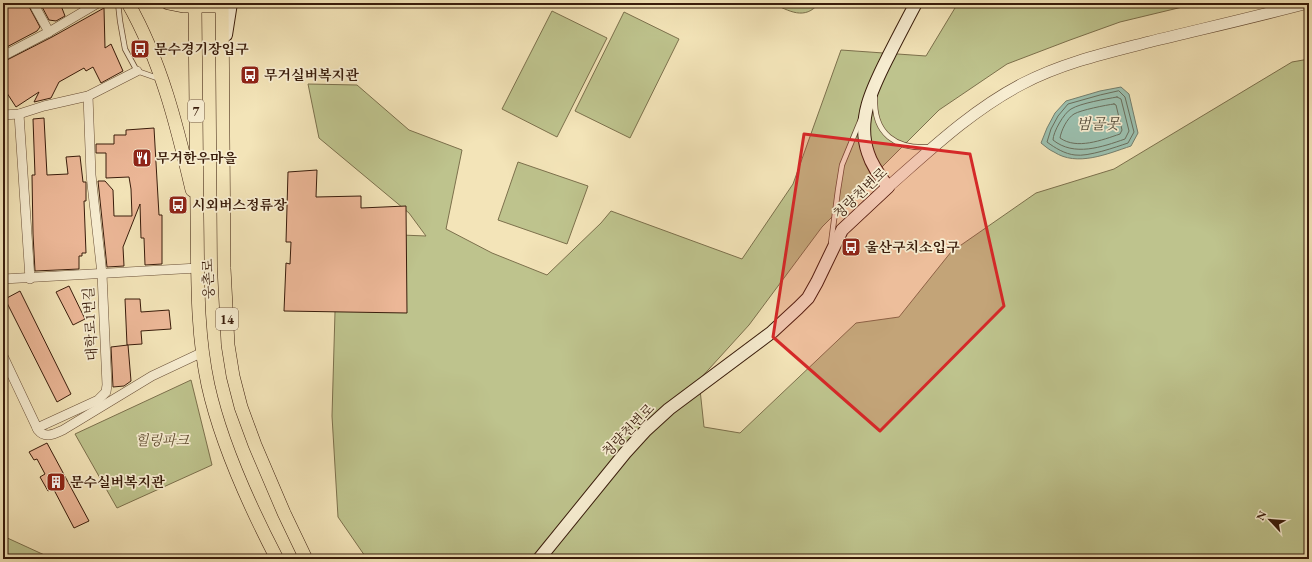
<svg xmlns="http://www.w3.org/2000/svg" width="1312" height="562" viewBox="0 0 1312 562" font-family="'EB Garamond','Noto Serif KR',serif">
  <style>
    .green { fill: #bec38d; stroke: #7c704c }
    .water { fill: #9bbfae; stroke: #747e6d }
    .lines { fill: none; stroke-linecap: round; stroke-linejoin: round }
    .shore { stroke: #6a6e5c; stroke-width: 1 }
    .building { fill: #ecb797; stroke: #391c0b }
    .service-casing { stroke: #684e36; stroke-width: 6 }
    .minor-casing { stroke: #684e36; stroke-width: 10 }
    .tertiary-casing { stroke: #684e36; stroke-width: 12 }
    .secondary-casing { stroke: #391c0b; stroke-width: 14 }
    .primary-casing { stroke: #391c0b; stroke-width: 14 }
    .service { stroke: #f7edd1; stroke-width: 4.5 }
    .minor { stroke: #f7edd1; stroke-width: 9 }
    .tertiary { stroke: #f7edd1; stroke-width: 11 }
    .secondary { stroke: #f7edd1; stroke-width: 12 }
    .primary { stroke: #f3e4b8; stroke-width: 13 }
    .marked { fill: #d62828; fill-opacity: 0.2; stroke: #d62828; stroke-width: 3; stroke-linejoin: round }
    .labels { text-anchor: middle; stroke-width: 3.5; stroke-linejoin: round; paint-order: stroke }
    .shield { fill: #f7edd1; stroke: #725b46; stroke-width: 1 }
    .shield-label { font-size: 13px; font-weight: bold; fill: #391c0b }
    .poi-label { font-size: 14px; font-weight: bold; fill: #391c0b; stroke: #f7edd1; text-anchor: start }
    .street-label { font-size: 14px; fill: #391c0b; stroke: #f7edd1 }
    .park-label { font-size: 14px; font-style: italic; fill: #614e32; stroke: #f7edd1 }
    .water-label { font-size: 15px; font-style: italic; fill: #564d3c; stroke: #f7edd1 }
  </style>
  <rect width="100%" height="100%" fill="#f3e4b8"/>
  <filter id="stains"><feTurbulence type="fractalNoise" baseFrequency=".005" numOctaves="4"/><feColorMatrix values="0 0 0 0 .2 0 0 0 0 .09 0 0 0 0 .02 0 0 0 .5 -.17"/></filter>
  <radialGradient id="worn" r=".72"><stop offset=".6" stop-color="#630" stop-opacity="0"/><stop offset="1" stop-color="#630" stop-opacity=".3"/></radialGradient>
  <g class="green">
    <path d="M 772,3 L 819,3 C 805,21 789,11 772,3 Z"/>
    <polygon points="958,3 1199,3 1120,22 1070,40 1007,64 939,110 822,227 749,325 699,380 704,427 740,433 856,323 899,317 951,252 1036,193 1114,169 1292,62 1309,59 1309,559 367,559 338,517 332,416 336,277 352,233 426,236 409,213 319,138 308,84 357,85 409,130 462,150 446,229 492,253 547,275 601,223 611,211 742,259 793,184 841,50 926,56"/>
    <polygon points="552,11 607,38 557,137 502,109"/>
    <polygon points="624,12 679,39 630,138 575,111"/>
    <polygon points="518,162 588,186 567,244 498,220"/>
    <polygon points="191,380 212,465 117,508 75,434"/>
    <polygon points="3,536 51,558 52,559 3,559"/>
  </g>
  <path class="water" d="M 1121,87 L 1129,94 L 1138,133 L 1131,146 C 1107,154 1077,167 1054,152 C 1049,150 1045,146 1041,143 L 1047,128 L 1055,113 L 1066,101 L 1100,91 Z"/>
  <g class="lines">
    <g class="shore">
      <path d="M 1119,91 L 1125,97 L 1134,132 L 1128,143 C 1116,147 1088,157 1075,155 C 1065,154 1055,148 1047,142 L 1051,129 L 1058,116 L 1068,104 L 1100,95 Z"/>
      <path d="M 1117,97 L 1121,99 L 1129,131 L 1125,139 C 1102,147 1074,157 1053,140 C 1053,132 1064,113 1071,109 C 1081,103 1106,99 1117,97 Z"/>
      <path d="M 1114,104 L 1116,105 L 1122,130 L 1120,134 C 1102,140 1077,150 1060,138 C 1061,131 1067,118 1074,114 C 1081,110 1106,105 1114,104 Z"/>
    </g>
  </g>
  <g class="building">
    <polygon points="3,3 27,3 40,27 37,31 3,49"/>
    <polygon points="40,3 60,3 65,16 56,21 49,20"/>
    <polygon points="104,8 105,48 111,44 123,71 101,83 93,67 86,71 84,68 59,82 51,98 34,102 39,92 16,107 3,87 3,62 52,37"/>
    <polygon points="44,118 47,175 68,174 66,157 80,156 83,182 86,182 86,201 84,201 86,253 82,253 82,256 79,256 79,269 35,271 33,234 32,175 35,175 33,119"/>
    <polygon points="154,128 159,215 162,215 162,264 145,265 144,238 141,238 140,204 123,247 124,266 107,267 98,181 105,181 113,190 114,216 132,216 131,189 129,177 106,178 106,153 96,153 96,144 114,144 114,135 126,135 126,130"/>
    <polygon points="317,170 316,197 361,196 361,208 406,206 407,313 284,311 286,263 290,264 291,242 286,242 288,172"/>
    <polygon points="69,286 85,319 73,325 56,292"/>
    <polygon points="20,291 71,394 57,402 5,299"/>
    <polygon points="125,299 140,299 141,312 169,310 171,329 141,331 142,344 127,345"/>
    <polygon points="128,345 131,381 124,386 113,387 111,347"/>
    <polygon points="47,443 89,521 74,528 53,488 48,491 40,477 45,474 37,459 34,460 29,452"/>
  </g>
  <g class="lines">
    <g class="service-casing">
      <g id="service">
        <polyline points="118,3 120,21 125,49 137,71 160,79"/>
        <path d="M 875,97 C 873,134 896,150 931,147"/>
        <polyline points="831,243 838,190 842,165 861,119"/>
      </g>
    </g>
    <g class="minor-casing">
      <g id="minor">
        <polyline points="33,3 49,32"/>
        <polyline points="3,56 49,32 98,3"/>
        <polyline points="19,114 30,279"/>
        <polyline points="3,115 19,114 44,106 88,96 137,71"/>
        <polyline points="3,279 198,268"/>
        <path d="M 3,356 L 38,430 C 45,439 54,434 63,430 L 152,376 L 203,352"/>
        <polyline points="37,428 98,400 106,392 107,385 102,274 91,175 88,96"/>
      </g>
    </g>
    <g class="tertiary-casing">
      <path id="tertiary" d="M 888,187 C 930,150 972,110 1022,84 C 1062,63 1106,53 1149,42 C 1202,29 1255,17 1308,3"/>
    </g>
    <g class="secondary-casing">
      <g id="secondary">
        <polyline points="226,35 231,3"/>
        <path d="M 539,559 L 625,453 L 646,430 L 669,409 L 772,332 L 798,308 L 808,298 L 817,282 L 842,230 L 888,187 C 880,176 872,166 868,153 C 856,118 874,85 889,55 C 898,37 907,20 916,3"/>
      </g>
    </g>
    <g class="primary-casing">
      <g id="primary">
        <path d="M 128,3 C 161,61 177,126 192,190"/>
        <polyline points="168,3 183,6 222,6"/>
        <polyline points="222,3 224,268 228,345 233,376 241,407 255,445 284,513 306,559"/>
        <path d="M 195,6 C 196,76 197,146 197,215 C 198,272 196,329 208,385 C 221,444 249,505 277,559"/>
      </g>
    </g>
    <use href="#service" class="service"/>
    <use href="#minor" class="minor"/>
    <use href="#tertiary" class="tertiary"/>
    <use href="#secondary" class="secondary"/>
    <use href="#primary" class="primary"/>
  </g>
  <path class="marked" d="M 804,134 L 970,154 L 1004,306 L 880,431 L 773,337 Z"/>
  <defs>
    <g id="bus-square" transform="scale(1)"><rect x="-9" y="-9" width="18" height="18" rx="4" fill="#8f2418" stroke="#f7edd1"/><path d="M-5-6H5V4H4V6H2V4H-2V6H-4V4H-5ZM-3.5-4V0h7V-4ZM-3.5 1.2v1.5H-2V1.2ZM2 1.2v1.5H3.5V1.2Z" fill="#fff"/></g>
    <g id="restaurant-square" transform="scale(1)"><rect x="-9" y="-9" width="18" height="18" rx="4" fill="#8f2418" stroke="#f7edd1"/><path d="M-5-6h1v4h1v-4h1v4h1v-4h1v5L-1.5 .5V6h-2V.5L-5-1ZM5-6V6H3V1.5H1.5Q1.5-4 5-6Z" fill="#fff"/></g>
    <g id="building-square" transform="scale(1)"><rect x="-9" y="-9" width="18" height="18" rx="4" fill="#8f2418" stroke="#f7edd1"/><path d="M-4-6H4V6H1V3H-1V6H-4ZM-2.5-4.3h1.7v1.8h-1.7ZM.8-4.3h1.7v1.8H.8ZM-2.5-1h1.7V.8h-1.7ZM.8-1h1.7V.8H.8Z" fill="#fff"/></g>
  </defs>
  <g fill-rule="evenodd">
    <use href="#bus-square" x="140" y="49"/>
    <use href="#bus-square" x="250" y="75"/>
    <use href="#restaurant-square" x="142" y="158"/>
    <use href="#bus-square" x="178" y="205"/>
    <use href="#bus-square" x="851" y="247"/>
    <use href="#building-square" x="56" y="482"/>
  </g>
  <g class="labels">
    <g class="shield">
      <rect x="188" y="100" width="16" height="22" rx="3"/>
      <rect x="216" y="308" width="22" height="22" rx="3"/>
    </g>
    <g class="shield-label">
      <text x="196" y="116">7</text>
      <text x="227" y="324">14</text>
    </g>
    <g class="poi-label">
      <text x="154" y="54">문수경기장입구</text>
      <text x="264" y="80">무거실버복지관</text>
      <text x="156" y="163">무거한우마을</text>
      <text x="192" y="210">시외버스정류장</text>
      <text x="865" y="252">울산구치소입구</text>
      <text x="70" y="487">문수실버복지관</text>
    </g>
    <g class="street-label">
      <text transform="translate(860 193) rotate(-43)" y="5">청량천변로</text>
      <text transform="translate(208 279) rotate(-92)" y="5">웅촌로</text>
      <text transform="translate(90 324) rotate(-93)" y="5">대학로1번길</text>
      <text transform="translate(628 430) rotate(-46)" y="5">청량천변로</text>
    </g>
    <g class="park-label">
      <text x="162" y="445">힐링파크</text>
    </g>
    <g class="water-label">
      <text x="1098" y="129">범골못</text>
    </g>
  </g>
  <rect width="1312" height="562" fill="none" stroke="#f3e4b8" stroke-width="16"/>
  <rect x="4" y="4" width="1304" height="554" fill="none" stroke="#391c0b" stroke-width="2"/>
  <rect x="8" y="8" width="1296" height="546" fill="none" stroke="#391c0b"/>
  <g transform="translate(1270 520) rotate(296)" stroke="#f7edd1" stroke-width="3" paint-order="stroke">
  <path d="M0-3L7 15L0 10L-7 15Z" fill="#391c0b"/>
  <text y="-6" font-size="11" font-weight="bold" text-anchor="middle" fill="#391c0b">N</text>
  </g>
  <rect width="100%" height="100%" filter="url(#stains)"/>
  <rect width="100%" height="100%" fill="url(#worn)"/>
</svg>
